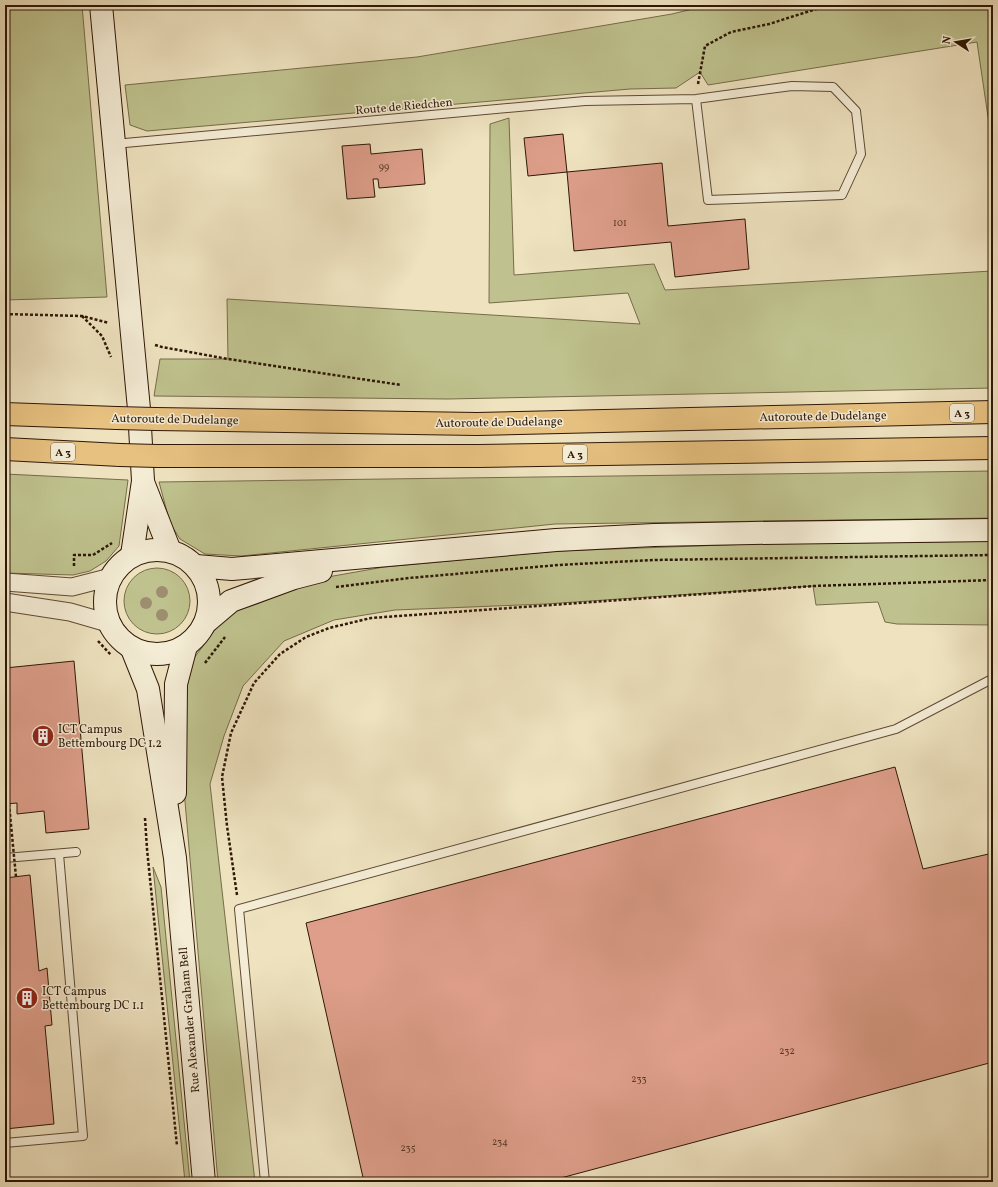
<svg xmlns="http://www.w3.org/2000/svg" width="998" height="1187" viewBox="0 0 998 1187" font-family="Vollkorn,serif">
  <style>
    .green { fill: #bfc28e; stroke: #766c4a }
    .building { fill: #de9e8a; stroke: #2e1706 }
    .lines { fill: none; stroke-linecap: round; stroke-linejoin: round }
    .service-casing { stroke: #5e4a34; stroke-width: 10 }
    .minor-casing { stroke: #5e4a34; stroke-width: 19 }
    .secondary-casing { stroke: #2e1706; stroke-width: 24 }
    .motorway-casing { stroke: #2e1706; stroke-width: 24 }
    .path { stroke: #2e1706; stroke-width: 2.5; stroke-dasharray: 3 2; stroke-linecap: butt }
    .service { stroke: #f4ecd5; stroke-width: 8 }
    .minor { stroke: #f4ecd5; stroke-width: 17 }
    .secondary { stroke: #f4ecd5; stroke-width: 22 }
    .motorway { stroke: #e7c180; stroke-width: 22 }
    .motorway-bridge-casing { stroke: #2e1706; stroke-width: 24; stroke-linecap: butt }
    .path-bridge { stroke: #2e1706; stroke-width: 2.5; stroke-dasharray: 3 2; stroke-linecap: butt }
    .motorway-bridge { stroke: #e7c180; stroke-width: 22 }
    .tree { fill: #9d8e70 }
    .labels { text-anchor: middle; stroke-width: 3; stroke-linejoin: round; paint-order: stroke }
    .number-label { font-size: 10px; fill: #5a3927 }
    .shield { fill: #f4ecd5; stroke: #695744; stroke-width: 1 }
    .shield-label { font-size: 11px; font-weight: bold; fill: #2e1706 }
    .street-label { font-size: 12px; fill: #2e1706; stroke: #f4ecd5 }
    .poi-label { font-size: 12px; fill: #2e1706; stroke: #f4ecd5; text-anchor: start }
  </style>
  <rect width="100%" height="100%" fill="#eee2bf"/>
  <filter id="stains"><feTurbulence type="fractalNoise" baseFrequency=".005" numOctaves="4"/><feColorMatrix values="0 0 0 0 .2 0 0 0 0 .09 0 0 0 0 .02 0 0 0 .5 -.17"/></filter>
  <radialGradient id="worn" r=".72"><stop offset=".6" stop-color="#630" stop-opacity="0"/><stop offset="1" stop-color="#630" stop-opacity=".3"/></radialGradient>
  <g class="green">
    <polygon points="5,5 82,5 107,297 5,300"/>
    <polygon points="709,5 993,5 993,151 977,42 708,85 700,72 676,88 630,89 147,131 130,125 125,85 417,57 672,14"/>
    <polygon points="509,118 514,275 654,264 665,290 992,271 993,226 993,388 448,399 154,396 160,359 228,359 227,299 640,324 628,293 489,303 490,124"/>
    <polygon points="993,471 993,518 555,524 241,556 205,554 180,539 170,523 159,482"/>
    <polygon points="5,474 128,480 119,546 106,561 90,571 73,575 5,573"/>
    <polygon points="993,541 993,625 897,624 885,622 878,602 816,605 813,586 545,604 395,610 334,620 284,641 243,686 224,736 210,784 255,1182 218,1182 182,767 186,683 192,661 222,620 232,611 322,578 384,567 557,551 753,544"/>
    <circle cx="157" cy="601" r="33"/>
    <polygon points="153,867 161,887 190,1182 185,1182"/>
  </g>
  <g class="building">
    <polygon points="563,134 567,172 528,176 524,138"/>
    <polygon points="370,144 371,154 422,149 425,184 379,188 378,179 373,179 375,197 347,199 342,146"/>
    <polygon points="662,163 668,226 745,219 749,269 675,277 671,242 574,251 567,172"/>
    <polygon points="74,661 89,829 46,833 44,811 17,814 17,803 5,804 5,668"/>
    <polygon points="895,767 923,869 993,853 993,1062 546,1182 364,1182 306,923"/>
    <polygon points="30,875 39,971 47,968 52,1025 45,1026 54,1124 5,1129 5,878"/>
  </g>
  <g class="lines">
    <g class="service-casing">
      <g id="service">
        <polyline points="114,144 585,101 696,99 792,86 833,87 856,111 861,154 842,195 708,200 696,99"/>
        <polyline points="5,858 76,852"/>
        <polyline points="5,1143 83,1136 59,854"/>
        <polyline points="265,1182 239,909 896,729 990,680 993,680"/>
      </g>
    </g>
    <g class="minor-casing">
      <g id="minor">
        <polyline points="5,582 72,587 111,577"/>
        <polyline points="5,602 70,612 108,623"/>
      </g>
    </g>
    <g class="secondary-casing">
      <g id="secondary">
        <polyline points="101,5 139,409 143,481 132,555"/>
        <polyline points="143,482 170,551"/>
        <circle cx="157" cy="602" r="52"/>
        <polyline points="196,566 232,569 556,540 654,535 752,533 993,530"/>
        <polyline points="205,623 231,601 294,578 321,571"/>
        <polyline points="132,649 148,689 175,858 204,1182"/>
        <polyline points="175,793 176,684 186,646"/>
      </g>
    </g>
    <g class="motorway-casing">
      <g id="motorway">
        <polyline points="5,414 117,418"/>
        <polyline points="155,419 477,424 993,412"/>
        <polyline points="5,449 120,455"/>
        <polyline points="157,456 479,456 993,448"/>
      </g>
    </g>
    <g class="path">
      <polyline points="698,84 705,46 731,32 769,24 829,5"/>
      <polyline points="5,314 82,316 109,323"/>
      <polyline points="82,316 102,336 111,357"/>
      <polyline points="155,345 162,347 228,359 401,385"/>
      <polyline points="74,566 74,555 93,555 112,543"/>
      <polyline points="336,587 409,578 558,565 653,560 993,555"/>
      <polyline points="98,641 111,655"/>
      <polyline points="205,663 225,637"/>
      <polyline points="145,818 147,849 177,1146"/>
      <polyline points="237,895 227,826 222,777 231,733 254,683 280,654 306,637 329,628 371,618 814,586 993,580"/>
    </g>
    <use href="#service" class="service"/>
    <use href="#minor" class="minor"/>
    <use href="#secondary" class="secondary"/>
    <use href="#motorway" class="motorway"/>
    <g class="motorway-bridge-casing">
      <g id="motorway-bridge">
        <polyline points="117,418 155,419"/>
        <polyline points="120,455 157,456"/>
      </g>
    </g>
    <polyline class="path-bridge" points="9,804 16,877"/>
    <use href="#motorway-bridge" class="motorway-bridge"/>
  </g>
  <g class="tree">
    <circle cx="162" cy="592" r="6"/>
    <circle cx="146" cy="603" r="6"/>
    <circle cx="162" cy="615" r="6"/>
  </g>
  <defs>
    <g id="building-disc" transform="scale(1.15)"><circle r="9.5" fill="#8f2418" stroke="#f4ecd5"/><path d="M-4-6H4V6H1V3H-1V6H-4ZM-2.5-4.3h1.7v1.8h-1.7ZM.8-4.3h1.7v1.8H.8ZM-2.5-1h1.7V.8h-1.7ZM.8-1h1.7V.8H.8Z" fill="#fff"/></g>
  </defs>
  <g fill-rule="evenodd">
    <use href="#building-disc" x="43" y="736"/>
    <use href="#building-disc" x="27" y="998"/>
  </g>
  <g class="labels">
    <g class="number-label">
      <text x="384" y="170">99</text>
      <text x="620" y="226">101</text>
      <text x="787" y="1054">232</text>
      <text x="639" y="1082">233</text>
      <text x="500" y="1145">234</text>
      <text x="408" y="1151">235</text>
    </g>
    <g class="shield">
      <rect x="950" y="404" width="24" height="18" rx="3"/>
      <rect x="51" y="443" width="24" height="18" rx="3"/>
      <rect x="563" y="445" width="24" height="18" rx="3"/>
    </g>
    <g class="shield-label">
      <text x="962" y="417">A 3</text>
      <text x="63" y="456">A 3</text>
      <text x="575" y="458">A 3</text>
    </g>
    <g class="street-label">
      <text transform="translate(404 106) rotate(-5)" y="4">Route de Riedchen</text>
      <text transform="translate(823 416) rotate(-1)" y="4">Autoroute de Dudelange</text>
      <text transform="translate(175 419) rotate(1)" y="4">Autoroute de Dudelange</text>
      <text transform="translate(499 422) rotate(-1)" y="4">Autoroute de Dudelange</text>
      <text transform="translate(189 1020) rotate(-95)" y="4">Rue Alexander Graham Bell</text>
    </g>
    <g class="poi-label">
      <text x="58" y="733">ICT Campus<tspan x="58" dy="14">Bettembourg DC 1.2</tspan></text>
      <text x="42" y="995">ICT Campus<tspan x="42" dy="14">Bettembourg DC 1.1</tspan></text>
    </g>
  </g>
  <rect width="998" height="1187" fill="none" stroke="#eee2bf" stroke-width="20"/>
  <rect x="6" y="6" width="986" height="1175" fill="none" stroke="#2e1706" stroke-width="2"/>
  <rect x="10" y="10" width="978" height="1167" fill="none" stroke="#2e1706"/>
  <g transform="translate(956 42) rotate(282)" stroke="#f4ecd5" stroke-width="3" paint-order="stroke">
  <path d="M0-3L7 15L0 10L-7 15Z" fill="#2e1706"/>
  <text y="-6" font-size="11" font-weight="bold" text-anchor="middle" fill="#2e1706">N</text>
  </g>
  <rect width="100%" height="100%" filter="url(#stains)"/>
  <rect width="100%" height="100%" fill="url(#worn)"/>
</svg>
